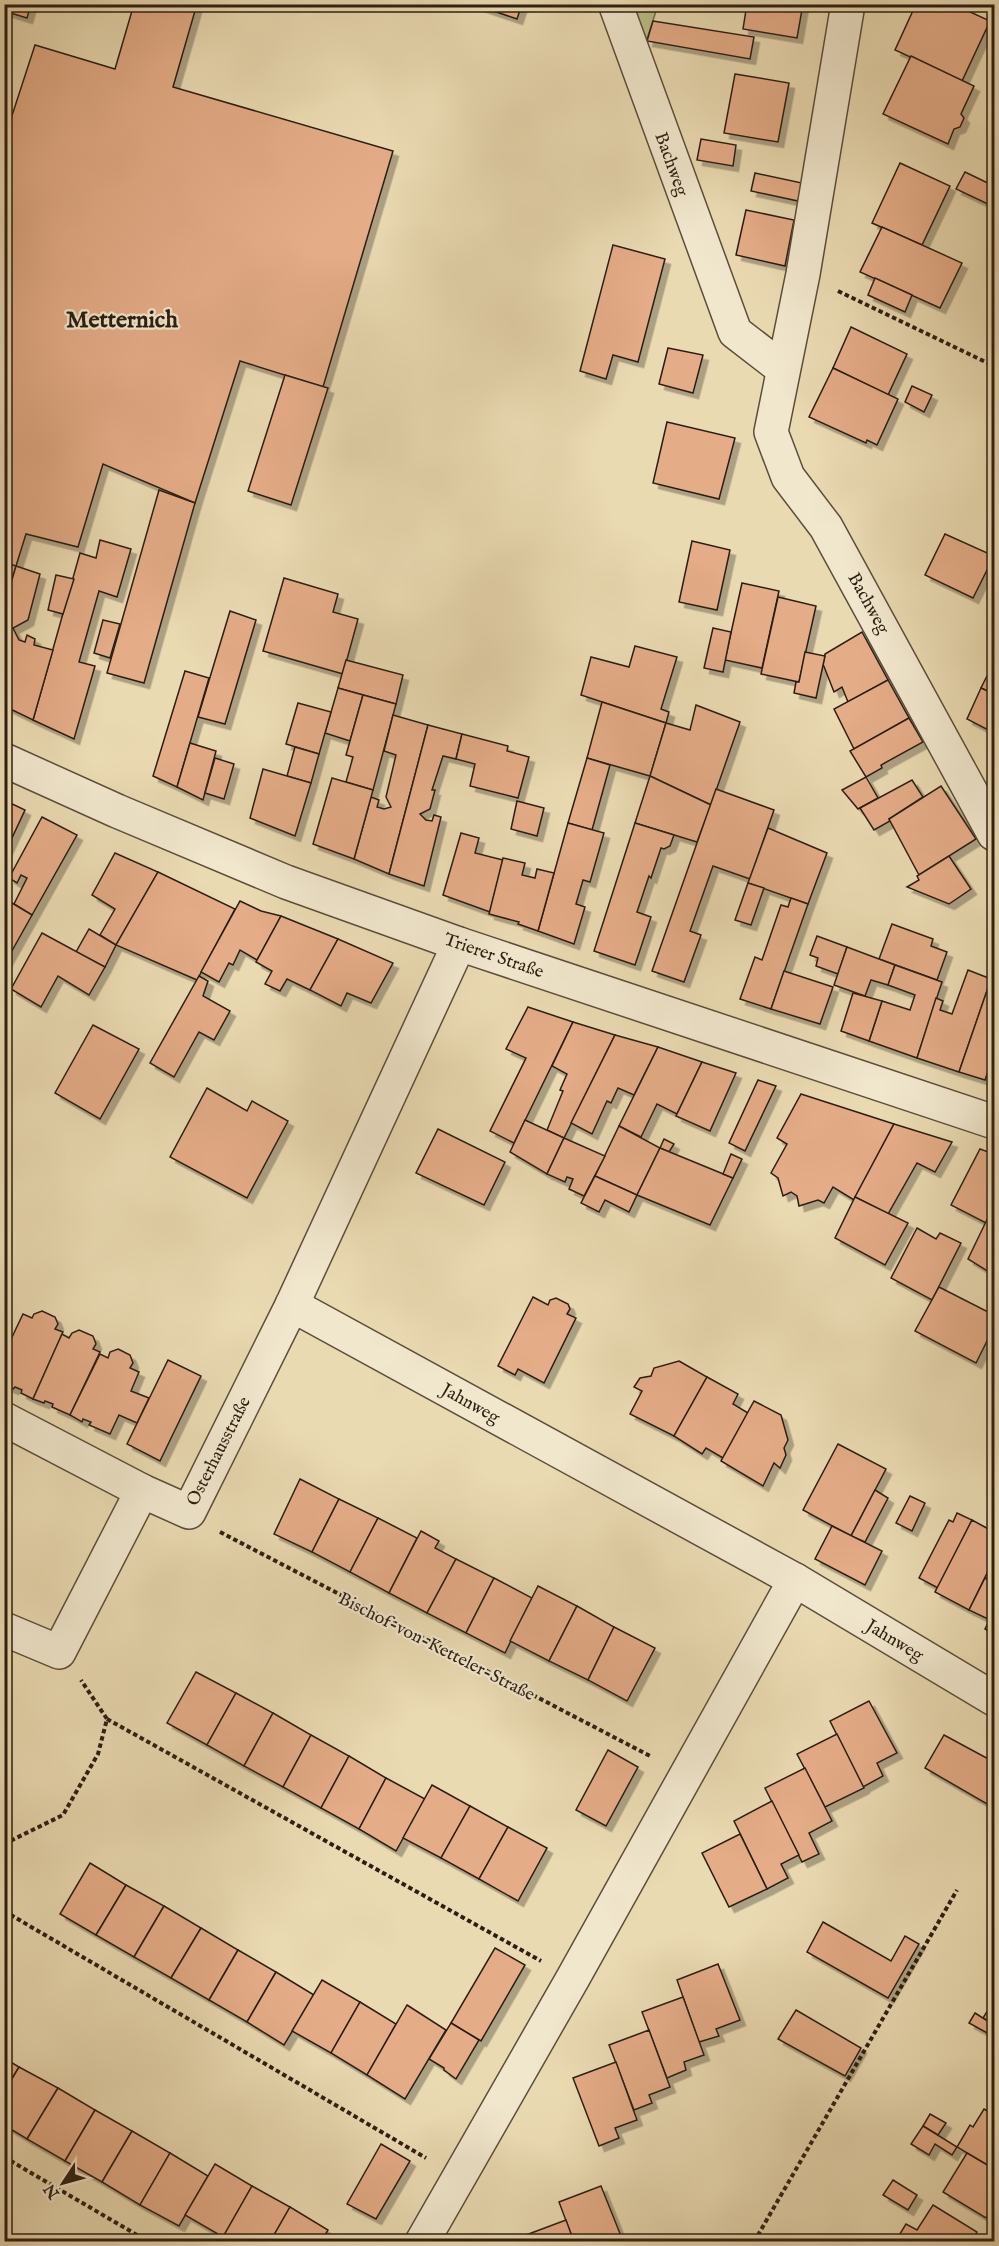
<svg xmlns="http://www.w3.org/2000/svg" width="999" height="2246" viewBox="0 0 999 2246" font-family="'IM FELL English',serif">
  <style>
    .green { fill: #b8bf8b; stroke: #726f4e; stroke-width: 1.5 }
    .building { fill: #e4ac87; stroke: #2c1f12; stroke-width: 1.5; filter: url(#shadow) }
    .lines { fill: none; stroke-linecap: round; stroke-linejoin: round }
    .minor-casing { stroke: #5c4e3a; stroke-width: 36 }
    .path { stroke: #2c1f12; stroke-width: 4; stroke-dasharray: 4.5 3; stroke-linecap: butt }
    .minor { stroke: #f1e7cd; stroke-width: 33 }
    .labels { text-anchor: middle; stroke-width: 4.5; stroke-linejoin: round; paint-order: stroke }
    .street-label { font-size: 18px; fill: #2c1f12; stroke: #f1e7cd }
    .district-label { font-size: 24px; font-weight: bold; fill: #2c1f12; stroke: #f1e7cd }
  </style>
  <defs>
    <filter id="shadow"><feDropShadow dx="5.5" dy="5.5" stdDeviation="0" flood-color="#0004"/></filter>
  </defs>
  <rect width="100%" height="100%" fill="#eadab2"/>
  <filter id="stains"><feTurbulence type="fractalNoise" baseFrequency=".00333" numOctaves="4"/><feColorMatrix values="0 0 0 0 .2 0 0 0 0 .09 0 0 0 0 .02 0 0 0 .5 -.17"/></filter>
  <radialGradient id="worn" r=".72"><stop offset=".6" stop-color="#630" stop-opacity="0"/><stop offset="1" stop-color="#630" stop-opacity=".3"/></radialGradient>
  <polygon class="green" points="628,5 658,5 644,48"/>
  <g class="building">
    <polygon points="5,4 31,4 27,18 4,11"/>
    <polygon points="134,4 197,4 173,87 393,151 323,387 240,361 195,503 103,464 78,547 26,534 16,566 4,563 4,140 35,45 115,69"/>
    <polygon points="473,4 522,4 517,19"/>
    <polygon points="747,4 803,4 797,38 743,29"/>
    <polygon points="916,4 953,4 990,21 962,81 895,50"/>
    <polygon points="653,21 754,37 750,59 647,41"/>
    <polygon points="911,56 974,86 961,114 964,118 960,127 954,129 948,144 883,114"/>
    <polygon points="735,74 789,83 778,142 724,133"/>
    <polygon points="701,139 736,145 733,166 697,160"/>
    <polygon points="900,163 950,186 922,245 872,223"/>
    <polygon points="965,172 994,186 994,196 990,205 956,189"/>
    <polygon points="755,173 802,183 798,201 751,191"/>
    <polygon points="746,210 794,220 785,266 736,255"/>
    <polygon points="882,227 962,263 940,308 860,272"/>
    <polygon points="613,245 665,259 638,362 613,355 606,379 580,371"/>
    <polygon points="875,278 912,295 905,312 868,295"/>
    <polygon points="851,327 907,354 888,395 833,368"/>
    <polygon points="668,348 703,355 693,393 659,384"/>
    <polygon points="833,368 898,399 877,445 867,440 866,443 809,417"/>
    <polygon points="285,375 328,388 291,505 248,491"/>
    <polygon points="912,386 932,395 924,412 905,402"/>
    <polygon points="667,422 735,438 719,499 653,483"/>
    <polygon points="159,490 195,503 144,683 107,673"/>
    <polygon points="945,534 994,556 973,598 925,575"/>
    <polygon points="100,540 131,549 117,597 99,591 79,662 95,666 74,739 33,720 80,553 96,558"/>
    <polygon points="692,541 730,550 717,610 679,602"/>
    <polygon points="4,563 16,566 4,607"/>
    <polygon points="16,566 40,574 28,620 13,628 19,640 25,642 27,635 35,639 34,645 53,650 33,720 4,706 4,607"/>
    <polygon points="56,575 74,579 63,614 48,610"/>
    <polygon points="284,578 338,594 333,612 358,619 343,674 263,651"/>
    <polygon points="742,583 779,591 762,668 725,660"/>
    <polygon points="778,597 816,606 799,682 761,674"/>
    <polygon points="230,611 256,620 225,724 198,717"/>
    <polygon points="103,620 120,624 110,658 94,653"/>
    <polygon points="713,628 731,632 723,672 704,668"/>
    <polygon points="862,632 888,680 848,702 842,687 834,692 823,664 825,654"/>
    <polygon points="635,646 677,657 661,709 669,712 666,723 581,695 591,657 629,667"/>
    <polygon points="805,652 825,656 816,698 794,693 796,682 799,682"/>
    <polygon points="346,660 403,675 396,704 338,688"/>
    <polygon points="994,662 994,694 981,688"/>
    <polygon points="185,671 209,678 177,787 153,776"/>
    <polygon points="888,680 909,718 854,749 834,709"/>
    <polygon points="338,688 363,695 350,741 325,733"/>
    <polygon points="981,688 994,694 994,733 967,719"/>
    <polygon points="363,695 396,704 373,790 346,782 353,757 346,755"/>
    <polygon points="602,702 666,723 650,776 587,758"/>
    <polygon points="298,703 331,712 319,754 286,744"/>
    <polygon points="696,705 740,722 711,805 650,776 666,723 690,730"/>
    <polygon points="393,715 428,725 389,874 354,859 371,797 379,800 377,807 384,809 391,807 386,797 396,755 384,751"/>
    <polygon points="909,718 923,742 881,765 882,768 866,777 850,751"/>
    <polygon points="428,725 462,734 456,759 443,756 432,790 435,790 430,809 420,814 426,820 432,821 434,815 441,817 424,886 389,874"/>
    <polygon points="462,734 508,746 507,751 529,757 518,798 470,786 475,764 456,759"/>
    <polygon points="190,743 216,751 203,800 177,787"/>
    <polygon points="295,747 319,754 311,783 287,776"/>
    <polygon points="215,758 234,764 224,799 205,793"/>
    <polygon points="587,758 610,765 592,830 568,823"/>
    <polygon points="263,769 311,783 295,836 250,818"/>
    <polygon points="650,776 711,805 697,842 635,823"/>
    <polygon points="866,777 878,798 858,809 842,790"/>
    <polygon points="332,778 373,790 354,859 313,844"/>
    <polygon points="912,780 923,797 889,819 890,821 874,830 860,808"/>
    <polygon points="941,786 976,839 919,875 889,819"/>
    <polygon points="716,789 774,810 750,879 713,866 690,931 701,935 684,982 652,971"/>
    <polygon points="4,800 25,810 4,855"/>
    <polygon points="517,801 544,808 537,836 511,829"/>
    <polygon points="42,817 77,835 32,915 14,904 27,878 21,875 17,883 9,878"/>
    <polygon points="568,823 604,833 590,882 583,880 576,904 585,907 574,944 538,931"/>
    <polygon points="635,823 674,835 670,846 664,849 661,848 651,878 649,876 637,912 651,917 635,965 594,951"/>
    <polygon points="768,828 827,853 808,904 748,883"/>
    <polygon points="461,833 479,838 475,853 503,860 490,912 443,895"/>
    <polygon points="115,853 158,872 116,945 100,935 115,909 92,895"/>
    <polygon points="949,856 971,889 949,904 907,887 919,880 917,876"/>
    <polygon points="503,858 525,863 522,875 535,878 537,869 554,873 538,931 518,924 519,922 489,914"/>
    <polygon points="158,872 235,909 197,980 116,945"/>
    <polygon points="748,883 764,888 751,925 735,920"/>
    <polygon points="791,898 808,904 771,1009 740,999 755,957 762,960 781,905 788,907"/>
    <polygon points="240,901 261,911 281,916 257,960 240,950 233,965 229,963 219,982 201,972"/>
    <polygon points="12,903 32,915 4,965 4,917"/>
    <polygon points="281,916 338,939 310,990 287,979 280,991 265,984 272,971 256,962"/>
    <polygon points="892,924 933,939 931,946 947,952 937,980 879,959"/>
    <polygon points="89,929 116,945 105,967 76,952"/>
    <polygon points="42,933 105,967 89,995 58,976 41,1007 11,989"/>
    <polygon points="817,936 847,947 838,974 816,966 818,958 810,955"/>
    <polygon points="338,939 393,963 371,1003 347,993 341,1006 310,990"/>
    <polygon points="847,947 895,965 888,985 871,980 865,996 834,985"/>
    <polygon points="895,965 942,982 917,1058 869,1041 882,1001 910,1010 915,995 888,985"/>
    <polygon points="968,970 991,979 959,1072 917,1058 936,998 943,1001 940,1010 952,1014"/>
    <polygon points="784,971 833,987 820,1024 771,1009"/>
    <polygon points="199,976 208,981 203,996 230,1011 214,1040 199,1032 174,1077 150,1063"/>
    <polygon points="990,976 994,977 994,1054 985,1080 959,1072 991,979 989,978"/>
    <polygon points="853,993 882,1001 869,1041 841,1031"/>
    <polygon points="528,1007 573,1022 514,1143 490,1131 526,1058 506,1049"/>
    <polygon points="573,1022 615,1035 564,1138 547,1130 563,1091 560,1090 567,1074 552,1066"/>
    <polygon points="93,1025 139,1049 100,1119 55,1093"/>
    <polygon points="615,1035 658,1047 634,1095 618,1088 611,1103 607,1101 592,1134 571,1123"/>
    <polygon points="658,1047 702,1062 677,1114 657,1104 641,1137 619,1126"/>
    <polygon points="702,1062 736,1073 710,1131 676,1116"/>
    <polygon points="758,1080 776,1086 745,1151 729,1143"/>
    <polygon points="207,1088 247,1111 252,1101 288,1121 247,1198 170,1157"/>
    <polygon points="801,1094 894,1124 854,1200 833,1187 824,1203 818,1200 799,1206 797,1196 791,1192 783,1196 778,1178 771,1173 787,1144 777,1138"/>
    <polygon points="525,1120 564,1138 547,1174 510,1152"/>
    <polygon points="894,1124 952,1142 935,1172 917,1163 888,1214 855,1197"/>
    <polygon points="619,1126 660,1148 637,1195 595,1176"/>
    <polygon points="438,1129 505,1162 484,1205 416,1173"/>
    <polygon points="564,1138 605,1156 584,1196 569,1189 573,1179 567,1177 565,1182 547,1174"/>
    <polygon points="664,1139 674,1144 669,1152 660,1148"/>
    <polygon points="660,1148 733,1178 710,1225 637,1195"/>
    <polygon points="980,1149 994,1154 994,1205 986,1223 951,1205"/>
    <polygon points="731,1154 742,1159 733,1178 723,1174"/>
    <polygon points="595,1176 637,1195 629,1212 605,1200 599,1212 581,1203"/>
    <polygon points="855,1197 908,1223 885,1265 835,1238"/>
    <polygon points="994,1205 994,1275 968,1259"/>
    <polygon points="917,1228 936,1239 940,1233 961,1243 932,1300 891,1278"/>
    <polygon points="939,1287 994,1315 994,1327 976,1363 915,1331"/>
    <polygon points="533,1297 548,1305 550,1300 556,1298 568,1304 570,1309 567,1314 576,1318 544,1383 518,1369 515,1375 498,1366"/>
    <polygon points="42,1311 55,1317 58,1324 55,1329 63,1332 33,1399 21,1393 22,1390 15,1387 13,1389 4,1385 4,1354 23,1314 32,1318 34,1314"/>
    <polygon points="79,1330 93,1336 96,1344 93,1349 100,1352 70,1415 52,1407 53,1404 45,1401 44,1403 33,1399 62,1334 69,1338 72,1333"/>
    <polygon points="118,1349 130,1355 133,1363 130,1368 139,1372 131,1391 149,1398 137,1423 119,1415 110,1434 89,1425 91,1422 83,1419 82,1422 70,1415 100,1354 108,1358 110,1352"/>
    <polygon points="168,1360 201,1376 160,1461 127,1444"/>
    <polygon points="679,1361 707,1377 674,1436 630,1414 642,1391 634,1387 640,1378 651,1376 654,1368"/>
    <polygon points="707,1377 738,1394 733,1404 748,1413 723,1458 706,1448 702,1454 674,1436"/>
    <polygon points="754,1401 781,1415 788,1440 784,1448 786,1455 780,1468 774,1463 763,1486 721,1461"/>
    <polygon points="838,1444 886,1469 851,1536 803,1510"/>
    <polygon points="300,1479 339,1499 312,1552 274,1534"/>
    <polygon points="875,1490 888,1498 865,1542 851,1536"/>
    <polygon points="910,1496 925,1503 912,1531 896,1523"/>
    <polygon points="339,1499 378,1518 350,1572 312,1552"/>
    <polygon points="957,1513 972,1520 938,1588 919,1578 949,1520 953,1522"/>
    <polygon points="378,1518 417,1538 389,1593 350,1572"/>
    <polygon points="972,1520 994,1532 994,1562 991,1568 990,1567 969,1610 935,1592"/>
    <polygon points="832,1526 882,1551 865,1585 815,1559"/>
    <polygon points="421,1531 439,1541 435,1548 456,1559 427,1613 389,1593"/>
    <polygon points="456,1559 494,1578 466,1633 427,1613"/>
    <polygon points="494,1578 532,1598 505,1653 466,1633"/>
    <polygon points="985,1578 994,1583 994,1611 990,1620 969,1610"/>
    <polygon points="538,1586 577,1606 549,1661 510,1641"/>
    <polygon points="577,1606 614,1627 588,1680 549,1661"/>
    <polygon points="994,1611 994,1635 985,1629"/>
    <polygon points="614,1627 655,1648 627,1701 588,1680"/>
    <polygon points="196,1672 236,1693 207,1745 167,1723"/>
    <polygon points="236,1693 273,1713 244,1766 207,1745"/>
    <polygon points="869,1701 897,1753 877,1763 883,1776 863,1787 830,1721"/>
    <polygon points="273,1713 311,1735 283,1787 244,1766"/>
    <polygon points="837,1734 864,1788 825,1807 797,1754"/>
    <polygon points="311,1735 349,1756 321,1808 283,1787"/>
    <polygon points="944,1735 994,1762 994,1808 925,1768"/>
    <polygon points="608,1750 638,1767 606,1826 576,1810"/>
    <polygon points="349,1756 386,1778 359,1829 321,1808"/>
    <polygon points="805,1768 832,1821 809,1833 819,1854 802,1862 765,1788"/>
    <polygon points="386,1778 425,1799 396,1851 359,1829"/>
    <polygon points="432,1785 470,1806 441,1858 403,1838"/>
    <polygon points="772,1801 799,1855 781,1864 788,1878 767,1889 734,1821"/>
    <polygon points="470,1806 508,1827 479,1879 441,1858"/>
    <polygon points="508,1827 547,1848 518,1901 479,1879"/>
    <polygon points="740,1834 767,1889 729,1907 702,1853"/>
    <polygon points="90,1863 126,1885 96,1935 60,1914"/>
    <polygon points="126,1885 164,1906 134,1957 96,1935"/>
    <polygon points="164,1906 201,1928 171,1978 134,1957"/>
    <polygon points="823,1922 891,1961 905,1936 919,1944 888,1998 807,1952"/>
    <polygon points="201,1928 238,1950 209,2000 171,1978"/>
    <polygon points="495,1948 525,1965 481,2041 451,2023"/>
    <polygon points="238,1950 276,1972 247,2022 209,2000"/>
    <polygon points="718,1964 740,2020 716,2029 719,2036 699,2042 677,1980"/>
    <polygon points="276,1972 314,1995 284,2045 247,2022"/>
    <polygon points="322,1980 360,2002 331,2053 292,2031"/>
    <polygon points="683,1997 704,2055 684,2062 686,2070 667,2078 642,2012"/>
    <polygon points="360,2002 396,2024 367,2075 331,2053"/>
    <polygon points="993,2002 994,2003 994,2025 983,2018"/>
    <polygon points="407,2005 446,2030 405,2099 367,2075"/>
    <polygon points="796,2010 861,2048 845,2076 778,2039"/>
    <polygon points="975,2013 994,2025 989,2034 969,2023"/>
    <polygon points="451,2023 479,2040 456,2079 444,2070 444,2068 429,2059"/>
    <polygon points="649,2030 670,2087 649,2095 652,2103 634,2110 609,2045"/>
    <polygon points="4,2058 19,2067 4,2092"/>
    <polygon points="616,2062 637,2120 615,2128 619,2138 599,2146 573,2078"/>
    <polygon points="19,2067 58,2088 27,2139 4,2125 4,2092"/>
    <polygon points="58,2088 95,2110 65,2161 27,2139"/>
    <polygon points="984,2109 994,2115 994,2169 957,2147 970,2125 973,2127"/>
    <polygon points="95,2110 132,2131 102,2182 65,2161"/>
    <polygon points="930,2114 946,2123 938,2135 923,2126"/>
    <polygon points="923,2126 957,2147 952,2155 935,2144 929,2155 911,2144"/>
    <polygon points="132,2131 170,2153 140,2205 102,2182"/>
    <polygon points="381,2144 410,2161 376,2219 347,2204"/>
    <polygon points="170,2153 208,2176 179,2226 140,2205"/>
    <polygon points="967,2153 994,2169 994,2205 986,2218 943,2192"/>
    <polygon points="215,2164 252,2186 223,2237 185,2215"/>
    <polygon points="893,2180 917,2195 908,2210 883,2195"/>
    <polygon points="252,2186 290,2207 270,2242 231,2242 223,2237"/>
    <polygon points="601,2186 623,2241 574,2242 559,2202"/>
    <polygon points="933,2205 977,2232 971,2242 905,2242 898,2237 906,2224 917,2230"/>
    <polygon points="290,2207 328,2230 321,2242 270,2242"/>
    <polygon points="566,2220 574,2242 529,2242 526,2235"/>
  </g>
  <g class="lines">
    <g class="minor-casing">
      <g id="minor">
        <polyline points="848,4 803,274 771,432 788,477 826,527 994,834"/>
        <polyline points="616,6 735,332 783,369"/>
        <polyline points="4,760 117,811 286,882 459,944 994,1122"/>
        <polyline points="292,1305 795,1580 994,1699"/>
        <polyline points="4,1419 142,1491 189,1512 292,1305 459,944"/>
        <polyline points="4,1629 59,1652 142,1491"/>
        <polyline points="422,2242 573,1978 795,1580"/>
      </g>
    </g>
    <g class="path">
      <polyline points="838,291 994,366"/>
      <polyline points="220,1532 652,1757"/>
      <polyline points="107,1719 541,1961"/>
      <polyline points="4,1844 63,1815 98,1754 107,1719 81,1680"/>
      <polyline points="4,1911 426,2158"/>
      <polyline points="4,2157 149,2242"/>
      <polyline points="754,2242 957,1890"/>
    </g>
    <use href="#minor" class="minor"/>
  </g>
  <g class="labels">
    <g class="street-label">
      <text transform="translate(672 164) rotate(70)" y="6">Bachweg</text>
      <text transform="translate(869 603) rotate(61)" y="6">Bachweg</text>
      <text transform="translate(494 955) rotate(19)" y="6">Trierer Straße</text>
      <text transform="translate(471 1403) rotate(29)" y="6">Jahnweg</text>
      <text transform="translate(218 1451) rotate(-63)" y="6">Osterhausstraße</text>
      <text transform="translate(895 1640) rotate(31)" y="6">Jahnweg</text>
      <text transform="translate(437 1646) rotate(27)" y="6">Bischof-von-Ketteler-Straße</text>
    </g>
    <g class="district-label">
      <text x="122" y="327">Metternich</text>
    </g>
  </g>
  <rect width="999" height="2246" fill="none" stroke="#eadab2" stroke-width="24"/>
  <rect x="6" y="6" width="987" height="2234" fill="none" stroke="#2c1f12" stroke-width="3"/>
  <rect x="12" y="12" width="975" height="2222" fill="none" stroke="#2c1f12" stroke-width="1.5"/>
  <g transform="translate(63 2183) rotate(234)" stroke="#f1e7cd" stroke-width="4.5" paint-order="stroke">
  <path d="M0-4.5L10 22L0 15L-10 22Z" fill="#2c1f12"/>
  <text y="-9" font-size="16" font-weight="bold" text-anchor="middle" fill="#2c1f12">N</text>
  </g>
  <rect width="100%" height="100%" filter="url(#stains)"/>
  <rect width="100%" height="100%" fill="url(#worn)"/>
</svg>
